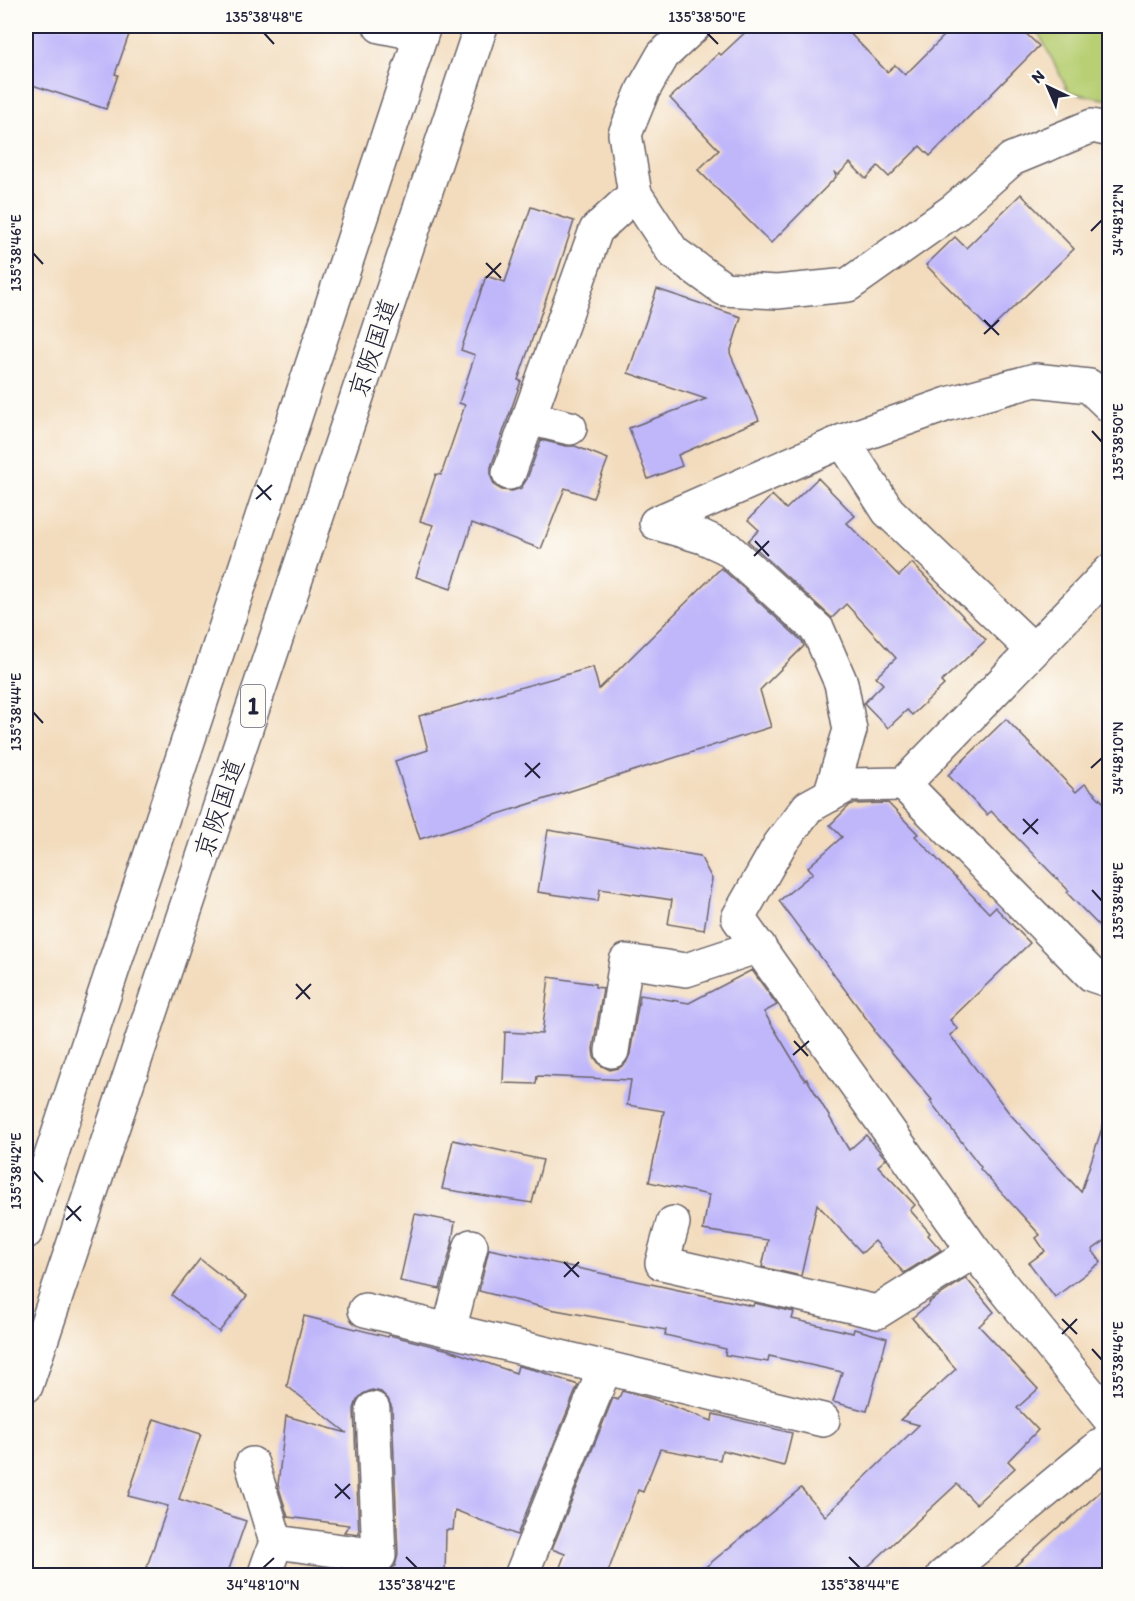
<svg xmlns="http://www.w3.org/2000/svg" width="1135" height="1601" viewBox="0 0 1135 1601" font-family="Itim,'Klee One',sans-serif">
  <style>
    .green { fill: #b8cf73; stroke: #6d7857; stroke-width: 1.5 }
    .building { fill: #c0b7fa }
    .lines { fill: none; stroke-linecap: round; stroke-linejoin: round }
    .minor-casing { stroke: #6b6368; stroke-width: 36 }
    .trunk-casing { stroke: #6b6368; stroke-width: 36 }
    .minor { stroke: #fff; stroke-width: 33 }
    .trunk { stroke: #fff; stroke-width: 33 }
    .ticks { fill: none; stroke: #22223b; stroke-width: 2 }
    .labels { text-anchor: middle; stroke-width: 5; stroke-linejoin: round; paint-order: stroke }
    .shield { fill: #fdfcf7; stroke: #646373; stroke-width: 1.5 }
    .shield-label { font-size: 24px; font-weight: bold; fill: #22223b }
    .street-label { font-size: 26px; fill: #22223b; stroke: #fdfcf7 }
    .neatline { fill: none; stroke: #22223b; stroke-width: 2 }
    .ticks-label { font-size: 15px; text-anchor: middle; fill: #22223b }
  </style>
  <rect width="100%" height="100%" fill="#fdfcf7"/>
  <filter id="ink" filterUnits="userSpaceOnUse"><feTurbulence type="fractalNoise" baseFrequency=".0167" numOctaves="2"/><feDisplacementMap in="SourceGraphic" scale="12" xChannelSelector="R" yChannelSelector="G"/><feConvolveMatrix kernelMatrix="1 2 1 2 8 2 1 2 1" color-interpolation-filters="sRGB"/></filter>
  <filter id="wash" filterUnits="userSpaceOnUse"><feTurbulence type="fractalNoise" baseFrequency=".008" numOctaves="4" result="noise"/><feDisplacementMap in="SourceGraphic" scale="24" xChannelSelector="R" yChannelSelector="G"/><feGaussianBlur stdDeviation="1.35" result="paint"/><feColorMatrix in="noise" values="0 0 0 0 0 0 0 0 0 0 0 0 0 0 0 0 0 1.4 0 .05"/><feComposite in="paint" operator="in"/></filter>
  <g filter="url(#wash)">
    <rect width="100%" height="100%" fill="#f3dcbd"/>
    <polygon class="green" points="1035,26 1109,26 1109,100 1069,92"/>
    <g id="blocks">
      <g class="building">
        <polygon points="26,26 132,26 115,74 118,75 106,109 26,83"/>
        <polygon points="752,26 843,26 887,72 895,65 905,75 954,26 1018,26 1039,46 930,156 920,146 889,177 878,166 866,179 850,163 838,175 834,171 836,177 771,243 698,170 719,150 670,98 719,53 721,55"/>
        <polygon points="1021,194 1074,249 990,330 926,265 955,237 966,248"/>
        <polygon points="531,207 574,221 555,280 553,279 518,380 521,381 491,467 491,477 495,486 502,490 512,491 521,488 527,479 541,440 566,446 575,446 608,459 593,498 565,488 541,549 472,523 451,589 416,577 433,525 420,521 436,474 441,475 465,405 459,403 475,355 461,350 486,276 505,282"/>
        <polygon points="657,289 741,317 730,353 759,420 678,455 682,466 648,479 629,428 706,399 628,373"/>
        <polygon points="818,478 855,516 847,523 899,576 912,563 986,640 941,682 944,685 912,715 907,710 888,728 864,703 883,684 876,677 896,658 846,604 832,618 748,541 759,530 748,520 772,495 786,509"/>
        <polygon points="721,568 802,641 804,646 760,690 771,727 420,839 395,761 428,750 419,716 593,667 599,689"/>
        <polygon points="1006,719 1076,792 1085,784 1110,809 1110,937 1067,893 1069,891 991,811 987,815 948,775"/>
        <polygon points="888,803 918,834 915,836 989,913 995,907 1030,943 950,1020 958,1029 950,1035 1010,1114 1081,1192 1103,1125 1110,1126 1110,1237 1092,1250 1101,1262 1055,1297 1029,1263 1045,1251 1036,1238 1040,1235 980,1169 981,1167 930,1101 932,1100 874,1031 875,1030 779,901 813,873 808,867 842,837 830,825 850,805 853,804"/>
        <polygon points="548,830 700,856 712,879 704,930 668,924 672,900 600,889 598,901 538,892"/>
        <polygon points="752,970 777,1005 764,1012 805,1080 807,1079 849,1150 866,1135 886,1159 878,1166 915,1205 910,1210 930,1233 928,1235 941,1250 904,1273 875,1241 862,1253 817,1204 801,1276 762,1267 768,1240 703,1230 709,1195 649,1182 664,1111 627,1105 631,1080 537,1076 536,1084 503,1083 505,1032 542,1034 549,977 595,984 595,987 603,988 593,1049 594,1057 600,1065 610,1070 619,1068 626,1063 630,1054 640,995 689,1003"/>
        <polygon points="453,1140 543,1160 532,1203 442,1189"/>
        <polygon points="415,1214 455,1222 452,1241 453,1241 440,1289 400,1281"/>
        <polygon points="489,1249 753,1306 754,1303 794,1312 792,1319 853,1333 854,1329 887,1338 867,1411 833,1402 842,1372 769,1356 768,1362 725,1355 726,1349 665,1335 666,1330 550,1309 479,1291"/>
        <polygon points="200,1259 247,1296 219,1332 172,1295"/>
        <polygon points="966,1278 994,1312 979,1326 1038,1389 1017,1408 1038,1430 1008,1461 1015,1468 976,1504 957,1484 859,1575 696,1575 801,1488 825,1516 919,1425 900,1420 956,1369 912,1318 930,1303 929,1302"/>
        <polygon points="304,1316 388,1337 389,1335 449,1350 516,1373 518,1366 539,1371 578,1385 517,1535 455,1510 453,1530 446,1530 445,1575 314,1575 320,1567 376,1575 386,1573 395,1566 398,1555 392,1408 388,1399 381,1392 372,1390 363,1394 357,1400 354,1409 359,1534 344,1532 349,1525 288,1517 278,1485 286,1416 347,1433 287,1386 291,1366"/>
        <polygon points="622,1391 653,1399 712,1421 713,1414 792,1433 784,1466 722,1450 720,1460 660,1449 643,1492 638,1490 607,1575 557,1575 565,1554 552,1549 613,1398 618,1400"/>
        <polygon points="154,1419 201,1434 179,1499 246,1521 227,1575 144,1575 168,1506 128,1496"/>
        <polygon points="1110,1483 1110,1575 1005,1575 1063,1523 1064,1524"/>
      </g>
    </g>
  </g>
  <g filter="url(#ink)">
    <use href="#blocks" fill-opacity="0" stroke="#6b6368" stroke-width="1.5"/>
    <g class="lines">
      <g class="minor-casing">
        <g id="minor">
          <polyline points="380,26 421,34"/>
          <polyline points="694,26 663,55 643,90 625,134 635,194 673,252 724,289 777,292 848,285 954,210 1012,159 1092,126 1110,130"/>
          <polyline points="528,418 570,428"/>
          <polyline points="843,441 888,511 1033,650"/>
          <polyline points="509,473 596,230 635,194"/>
          <polyline points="1110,571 904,784 848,785 808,807 780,844 738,918 974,1251 1110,1419"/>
          <polyline points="904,784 1092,975 1110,981"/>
          <polyline points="830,795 850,730 841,683 818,630 727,548 703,537 656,523 843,441 948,404 1035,380 1089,386 1110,406"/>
          <polyline points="612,1051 626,961 686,970 759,946"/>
          <polyline points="673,1223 662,1263 877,1312 974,1251"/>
          <polyline points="365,1310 823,1420"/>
          <polyline points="449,1330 471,1246"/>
          <polyline points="252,1464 276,1542 264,1576"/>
          <polyline points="276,1542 379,1556 373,1409"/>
          <polyline points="521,1576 605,1368"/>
          <polyline points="943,1576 1110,1438"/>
        </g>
      </g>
      <g class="trunk-casing">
        <g id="trunk">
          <polyline points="26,1232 424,26"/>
          <polyline points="26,1386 481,26"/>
        </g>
      </g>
      <use href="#minor" class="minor"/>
      <use href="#trunk" class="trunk"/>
    </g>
  </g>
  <path class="ticks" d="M 264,33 L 274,44M 707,33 L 718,44M 1091,231 L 1102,220M 33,253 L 43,264M 486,263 L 501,278M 486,278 L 501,263M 984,320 L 999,335M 984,334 L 999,320M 1092,431 L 1102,442M 257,485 L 271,500M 256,499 L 272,485M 755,541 L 769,556M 754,556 L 769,541M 33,712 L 43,723M 525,763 L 540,778M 1091,768 L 1102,758M 525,777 L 540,763M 1023,819 L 1038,834M 1023,834 L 1038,819M 1092,890 L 1102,901M 296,984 L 310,999M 296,999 L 311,984M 794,1041 L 808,1056M 793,1055 L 809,1041M 33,1171 L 43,1182M 67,1206 L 81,1221M 66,1220 L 81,1206M 564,1262 L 579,1277M 564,1277 L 579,1262M 1062,1319 L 1077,1334M 1062,1334 L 1077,1319M 1092,1349 L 1102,1360M 335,1484 L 350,1499M 335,1498 L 350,1484M 406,1557 L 417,1568M 849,1557 L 860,1568M 263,1568 L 274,1558"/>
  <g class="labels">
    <rect class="shield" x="241" y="685" width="24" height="42" rx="4.5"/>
    <g class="shield-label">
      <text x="253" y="714">1</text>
    </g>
    <g class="street-label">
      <text transform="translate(373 348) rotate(-71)" y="9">京阪国道</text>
      <text transform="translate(219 808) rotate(-71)" y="9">京阪国道</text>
    </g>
  </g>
  <rect width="1135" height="1601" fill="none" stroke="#fdfcf7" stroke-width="66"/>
  <g transform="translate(1048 87) rotate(316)" stroke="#fdfcf7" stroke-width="4.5" paint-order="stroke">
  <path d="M0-4.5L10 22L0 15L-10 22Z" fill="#22223b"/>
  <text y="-9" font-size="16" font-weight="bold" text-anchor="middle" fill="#22223b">N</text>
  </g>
  <rect x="33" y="33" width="1069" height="1535" class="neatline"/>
  <g class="ticks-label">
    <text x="264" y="22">135°38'48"E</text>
    <text x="707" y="22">135°38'50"E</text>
    <text transform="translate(1118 220) rotate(-90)" y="5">34°48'12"N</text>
    <text transform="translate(16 253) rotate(-90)" y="5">135°38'46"E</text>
    <text transform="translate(1118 442) rotate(-90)" y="5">135°38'50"E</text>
    <text transform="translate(16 712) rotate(-90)" y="5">135°38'44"E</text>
    <text transform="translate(1118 758) rotate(-90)" y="5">34°48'10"N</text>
    <text transform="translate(1118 901) rotate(-90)" y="5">135°38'48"E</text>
    <text transform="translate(16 1171) rotate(-90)" y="5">135°38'42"E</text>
    <text transform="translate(1118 1360) rotate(-90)" y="5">135°38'46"E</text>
    <text x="263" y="1590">34°48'10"N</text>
    <text x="417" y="1590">135°38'42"E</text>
    <text x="860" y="1590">135°38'44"E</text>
  </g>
</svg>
